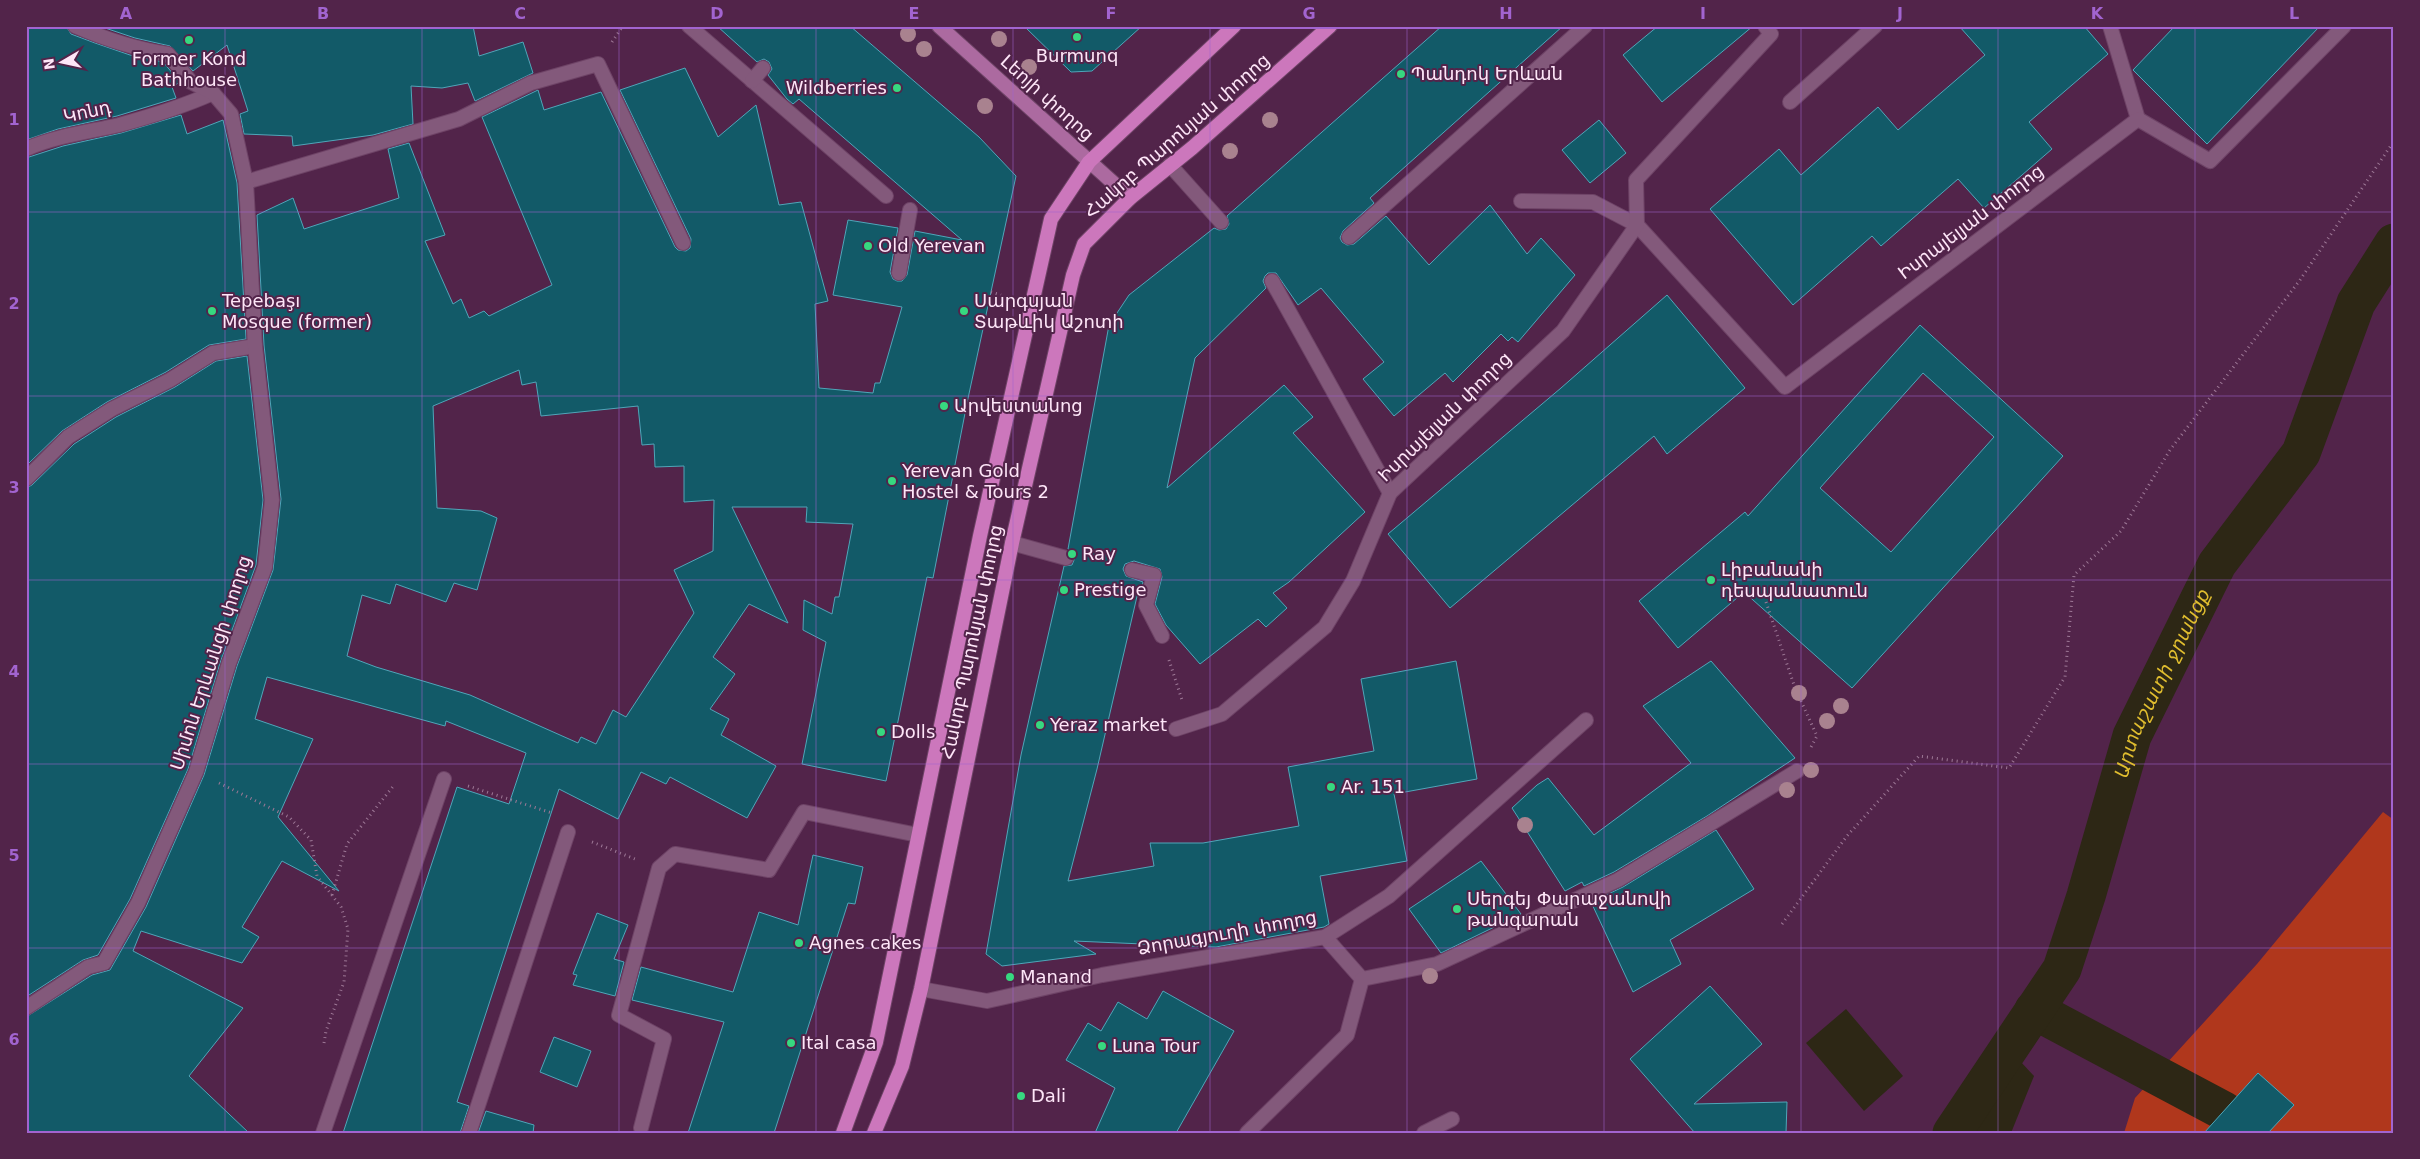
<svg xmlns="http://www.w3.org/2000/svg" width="2420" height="1159" viewBox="0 0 2420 1159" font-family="'DejaVu Sans','Noto Sans Armenian',sans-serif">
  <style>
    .forest { fill: #b0371c }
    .water { fill: #2d2715 }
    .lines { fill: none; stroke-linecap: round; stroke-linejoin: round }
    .canal { stroke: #2d2715; stroke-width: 39 }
    .building { fill: #125a68; stroke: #4fa6b9; fill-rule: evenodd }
    .service-casing { stroke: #6e4366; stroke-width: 16 }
    .minor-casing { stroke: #6e4366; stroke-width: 16 }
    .secondary-casing { stroke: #6e4366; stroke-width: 16 }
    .primary-casing { stroke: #6e4366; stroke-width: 16 }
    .path { stroke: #9e7997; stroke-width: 3; stroke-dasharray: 1 4; stroke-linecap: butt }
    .service { stroke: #83597b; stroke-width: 14 }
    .minor { stroke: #83597b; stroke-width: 14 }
    .secondary { stroke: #ac6aa0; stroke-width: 14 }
    .primary { stroke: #cc77bc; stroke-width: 14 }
    .tree { fill: #a9828f }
    .grid { fill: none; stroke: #a264d0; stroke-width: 1; stroke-opacity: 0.55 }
    .poi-dot { fill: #37d880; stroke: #52244a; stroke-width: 2 }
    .labels { text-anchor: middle; stroke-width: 4; stroke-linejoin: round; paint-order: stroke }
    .poi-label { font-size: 18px; fill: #fee6f8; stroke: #52244a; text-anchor: start }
    .street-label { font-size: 18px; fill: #fee6f8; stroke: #52244a }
    .water-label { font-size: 19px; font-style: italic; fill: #e0bd2f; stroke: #52244a }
    .neatline { fill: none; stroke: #a264d0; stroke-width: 2 }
    .grid-label { font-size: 16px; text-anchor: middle; font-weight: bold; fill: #a264d0 }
  </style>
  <rect width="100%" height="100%" fill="#52244a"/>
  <polygon class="forest" points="2383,812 2394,820 2394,1133 2268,1133 2293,1105 2258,1073 2204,1133 2124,1133 2135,1098 2257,964"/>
  <g class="water">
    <polygon points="1846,1009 1903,1076 1864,1111 1806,1043"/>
    <polygon points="2020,1061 2034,1076 2011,1133 1966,1133"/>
  </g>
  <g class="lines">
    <g class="canal">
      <polyline points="2034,1010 2224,1111"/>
      <path id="s1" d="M 1952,1133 L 2062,969 L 2086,896 L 2132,736 L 2217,564 L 2301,453 L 2356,303 L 2394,243"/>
    </g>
  </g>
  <g class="building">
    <polygon points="26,26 66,26 71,34 95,43 130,55 163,62 180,82 172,87 176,98 117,116 58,129 26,140"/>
    <polygon points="99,26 473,26 479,56 523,42 533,73 475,101 468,83 442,88 411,86 413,124 373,135 293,146 292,136 244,134 240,114 248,111 227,45 193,71 170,46 135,38"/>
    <path d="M 717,26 L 850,26 L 979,137 L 1016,176 L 967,403 L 933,578 L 927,577 L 886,781 L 802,764 L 826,642 L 803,630 L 804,600 L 832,614 L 835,597 L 839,597 L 853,524 L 806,522 L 807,507 L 732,507 L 788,623 L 749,604 L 713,657 L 735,674 L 710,709 L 729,719 L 721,735 L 776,766 L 747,818 L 670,777 L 666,784 L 641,772 L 618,819 L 559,789 L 457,1102 L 469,1106 L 460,1133 L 343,1133 L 457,787 L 509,804 L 526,753 L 446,721 L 445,726 L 267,677 L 255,719 L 313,739 L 278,817 L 339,891 L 282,861 L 242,927 L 259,937 L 242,963 L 141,931 L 133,951 L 243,1008 L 189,1076 L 249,1133 L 26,1133 L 26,1017 L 92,975 L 110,970 L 146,907 L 204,775 L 237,666 L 273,570 L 281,499 L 264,345 L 257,215 L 293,198 L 304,229 L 399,198 L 388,149 L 409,143 L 445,235 L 425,241 L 453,304 L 461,299 L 469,318 L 484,311 L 489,316 L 552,285 L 482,117 L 538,90 L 544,110 L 601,92 L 675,247 L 678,250 L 686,251 L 690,248 L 691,239 L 620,90 L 685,68 L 718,137 L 756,105 L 779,205 L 801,202 L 828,301 L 815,304 L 819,388 L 873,393 L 875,383 L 880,383 L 902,307 L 833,295 L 848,220 L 898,228 L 890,272 L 893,279 L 897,281 L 902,281 L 907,275 L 915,231 L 962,240 L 799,99 L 793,104 L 787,99 L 768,75 L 772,69 L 769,62 L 764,59 L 757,62 ZM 519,370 L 522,385 L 536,382 L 541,416 L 638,406 L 642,445 L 654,444 L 655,467 L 684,466 L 684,502 L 714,500 L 713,551 L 674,570 L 694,613 L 626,717 L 613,710 L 596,744 L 581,737 L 578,743 L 470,695 L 376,667 L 347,656 L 362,595 L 390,604 L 396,584 L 446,602 L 454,583 L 477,590 L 497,518 L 481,511 L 437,508 L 433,406 Z"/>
    <polygon points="1024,26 1142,26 1092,71 1071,72"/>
    <polygon points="1442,26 1563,26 1370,198 1374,203 1343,231 1340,238 1342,242 1347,245 1354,244 1386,216 1429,265 1490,205 1527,254 1541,238 1575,275 1518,342 1512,337 1508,341 1501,334 1453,382 1445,373 1394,416 1363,379 1384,362 1321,288 1298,305 1276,273 1268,273 1265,276 1263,281 1266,288 1195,358 1167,488 1284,385 1313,417 1293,433 1365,512 1289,582 1273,593 1287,608 1266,627 1258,619 1200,664 1166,625 1155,604 1162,577 1160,569 1134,561 1125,564 1123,569 1126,576 1143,582 1140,595 1138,592 1097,769 1068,881 1154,866 1150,843 1203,843 1299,826 1288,767 1374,751 1361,679 1456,661 1477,779 1394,794 1407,861 1320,876 1329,924 1324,927 1216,947 1187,946 1190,942 1166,945 1074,941 1096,954 1002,966 986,954 1021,755 1036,688 1064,566 1072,565 1074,560 1073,552 1068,549 1109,325 1129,295 1214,228 1219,230 1226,229 1229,224 1227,216"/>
    <polygon points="1658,26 1753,26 1662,102 1623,55"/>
    <polygon points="1959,26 2084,26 2108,54 2029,122 2052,149 1984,208 1958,179 1881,246 1872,236 1793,305 1710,209 1779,149 1801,175 1878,107 1898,130 1985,55"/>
    <polygon points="2175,26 2320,26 2207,144 2133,70"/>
    <polygon points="181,115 187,134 223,120 237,183 246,339 209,345 166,372 107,402 62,431 26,466 26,158 63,146 121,133"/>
    <polygon points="1599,120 1626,153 1590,183 1562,150"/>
    <polygon points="1667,295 1745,388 1667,454 1654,436 1450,608 1388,534 1561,388"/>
    <path d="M 1920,325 L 2063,456 L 1852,688 L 1744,592 L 1678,648 L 1639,601 L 1745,512 L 1748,516 ZM 1923,373 L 1994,437 L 1891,552 L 1820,488 Z"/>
    <polygon points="247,356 263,500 256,565 221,660 188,769 130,899 98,955 83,960 26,997 26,488 32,485 74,444 116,417 175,387 216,361"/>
    <polygon points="1711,661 1795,758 1707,816 1614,872 1584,886 1582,882 1565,891 1512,808 1537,785 1548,778 1594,835 1691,763 1643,706"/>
    <polygon points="1716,830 1754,889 1670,940 1681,964 1633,992 1591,902 1623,887"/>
    <polygon points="813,855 863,867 855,904 848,903 774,1133 688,1133 724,1022 632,1000 641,967 733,992 759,912 798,925"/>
    <polygon points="1481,861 1521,914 1441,953 1409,909"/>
    <polygon points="597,913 628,925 614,959 624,962 615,996 573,985 577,975 573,974"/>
    <polygon points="1710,986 1762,1044 1694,1104 1787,1102 1786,1133 1695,1133 1630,1059"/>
    <polygon points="1163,991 1234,1031 1176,1133 1095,1133 1115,1088 1066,1060 1088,1023 1101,1031 1118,1002 1147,1019"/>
    <polygon points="554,1037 591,1051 577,1087 540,1072"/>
    <polygon points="2258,1073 2294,1105 2268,1133 2204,1133"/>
    <polygon points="486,1111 534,1125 533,1133 478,1133"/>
  </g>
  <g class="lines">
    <g class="service-casing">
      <g id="service">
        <polyline points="689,26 886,196"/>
        <polyline points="2110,26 2138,119"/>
        <polyline points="752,81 763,68"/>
        <polyline points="1790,102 1875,26"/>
        <polyline points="1170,165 1221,222"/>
        <polyline points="246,182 459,119 531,83 598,64 683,243"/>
        <polyline points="1521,201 1593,202 1637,225"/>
        <polyline points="1349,237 1585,26"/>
        <polyline points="899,273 910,210"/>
        <polyline points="1272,281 1390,493"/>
        <polyline points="1012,543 1066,558"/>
        <polyline points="1132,570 1154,575 1146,605 1162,636"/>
        <polyline points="1325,937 1362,979"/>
        <polyline points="641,1128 664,1039 619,1015 659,868 675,854 769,870 804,812 918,835"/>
        <polyline points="323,1133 444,779"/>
        <polyline points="469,1133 568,832"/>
        <polyline points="1247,1133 1347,1035 1362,979 1437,964 1618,880 1797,771"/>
        <polyline points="1424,1133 1452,1119"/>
      </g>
    </g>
    <g class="minor-casing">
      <g id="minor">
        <path d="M 26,149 C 56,136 88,132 119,125 C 152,116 182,107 213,93"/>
        <polyline points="1637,225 1785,387 2138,119 2210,161 2344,26"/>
        <polyline points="26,479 68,437 112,409 170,380 213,353 255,346"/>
        <polyline points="1176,729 1222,714 1325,627 1353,581 1390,493 1563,331 1637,225 1636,180 1771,34 1765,26"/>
        <polyline points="921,989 987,1001 1102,975 1325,937 1389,896 1586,720"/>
        <path d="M 26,1008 L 88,967 L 104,963 L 138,903 L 196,772 L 229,663 L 265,567 L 272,500 L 255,346 L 246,182 L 231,114 L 213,93 L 191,82 L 168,54 C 136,49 105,39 75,26"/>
      </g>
    </g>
    <g class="secondary-casing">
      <polyline id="secondary" points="939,26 1130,198"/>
    </g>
    <g class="primary-casing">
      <g id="primary">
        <polyline points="843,1133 876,1042 980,536 1051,219 1089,162 1234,26"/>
        <polyline points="874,1133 902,1066 921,989 1012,543 1073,275 1084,244 1130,198 1192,148 1330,26"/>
      </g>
    </g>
    <g class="path">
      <polyline points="612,42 623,26"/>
      <polyline points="991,292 1001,295"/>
      <polyline points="1766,602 1795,688 1817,736 1810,749"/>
      <polyline points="1169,660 1182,700"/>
      <polyline points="219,783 289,817 311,840 317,876 341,907 348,929 344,982 326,1031 324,1043"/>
      <polyline points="468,786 552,813"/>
      <polyline points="592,842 635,859"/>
      <polyline points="332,895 347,844 395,784"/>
      <polyline points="1782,924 1847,836 1919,756 2009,768 2065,677 2074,575 2121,531 2170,450 2300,280 2394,141"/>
    </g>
    <use href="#service" class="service"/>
    <use href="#minor" class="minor"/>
    <use href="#secondary" class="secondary"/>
    <use href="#primary" class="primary"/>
  </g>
  <g class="tree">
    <circle cx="908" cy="34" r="8"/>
    <circle cx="999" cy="39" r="8"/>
    <circle cx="924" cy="49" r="8"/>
    <circle cx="1029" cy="67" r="8"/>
    <circle cx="985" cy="106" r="8"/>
    <circle cx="1270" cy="120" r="8"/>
    <circle cx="1230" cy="151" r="8"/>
    <circle cx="1799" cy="693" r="8"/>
    <circle cx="1841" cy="706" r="8"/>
    <circle cx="1827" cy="721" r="8"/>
    <circle cx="1811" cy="770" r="8"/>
    <circle cx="1787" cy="790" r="8"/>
    <circle cx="1525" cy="825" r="8"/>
    <circle cx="1430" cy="976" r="8"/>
  </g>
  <path class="grid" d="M 225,26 L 225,1133M 422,26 L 422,1133M 619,26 L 619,1133M 816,26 L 816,1133M 1013,26 L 1013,1133M 1210,26 L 1210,1133M 1407,26 L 1407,1133M 1604,26 L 1604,1133M 1801,26 L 1801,1133M 1998,26 L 1998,1133M 2195,26 L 2195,1133M 26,212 L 2394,212M 26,396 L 2394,396M 26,580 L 2394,580M 26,764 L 2394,764M 26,948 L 2394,948"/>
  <g class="poi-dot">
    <circle cx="1077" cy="37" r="5"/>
    <circle cx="189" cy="40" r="5"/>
    <circle cx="1401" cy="74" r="5"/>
    <circle cx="897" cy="88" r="5"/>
    <circle cx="868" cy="246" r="5"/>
    <circle cx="212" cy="311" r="5"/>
    <circle cx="964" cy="311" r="5"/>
    <circle cx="944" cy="406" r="5"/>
    <circle cx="892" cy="481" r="5"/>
    <circle cx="1072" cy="554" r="5"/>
    <circle cx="1711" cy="580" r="5"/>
    <circle cx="1064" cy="590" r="5"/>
    <circle cx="1040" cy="725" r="5"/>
    <circle cx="881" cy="732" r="5"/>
    <circle cx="1331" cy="787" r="5"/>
    <circle cx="1457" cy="909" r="5"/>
    <circle cx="799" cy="943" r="5"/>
    <circle cx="1010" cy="977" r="5"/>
    <circle cx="791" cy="1043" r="5"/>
    <circle cx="1102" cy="1046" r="5"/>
    <circle cx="1021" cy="1096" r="5"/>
  </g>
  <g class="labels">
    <g class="poi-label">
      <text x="1077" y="62" text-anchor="middle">Burmunq</text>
      <text x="189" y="65" text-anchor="middle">Former Kond<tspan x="189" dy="21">Bathhouse</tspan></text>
      <text x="1411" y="80">Պանդոկ Երևան</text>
      <text x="887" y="94" text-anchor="end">Wildberries</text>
      <text x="878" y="252">Old Yerevan</text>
      <text x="222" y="307">Tepebaşı<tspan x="222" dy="21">Mosque (former)</tspan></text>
      <text x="974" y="307">Սարգսյան<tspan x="974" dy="21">Տաթևիկ Աշոտի</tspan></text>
      <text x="954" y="412">Արվեստանոց</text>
      <text x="902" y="477">Yerevan Gold<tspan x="902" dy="21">Hostel &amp; Tours 2</tspan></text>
      <text x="1082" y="560">Ray</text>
      <text x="1721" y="576">Լիբանանի<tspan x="1721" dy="21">դեսպանատուն</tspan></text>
      <text x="1074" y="596">Prestige</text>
      <text x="1050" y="731">Yeraz market</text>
      <text x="891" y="738">Dolls</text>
      <text x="1341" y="793">Ar. 151</text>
      <text x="1467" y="905">Սերգեյ Փարաջանովի<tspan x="1467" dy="21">թանգարան</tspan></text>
      <text x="809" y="949">Agnes cakes</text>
      <text x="1020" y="983">Manand</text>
      <text x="801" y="1049">Ital casa</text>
      <text x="1112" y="1052">Luna Tour</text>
      <text x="1031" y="1102">Dali</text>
    </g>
    <g class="street-label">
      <text transform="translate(1047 98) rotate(42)" y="6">Լեոյի փողոց</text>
      <text transform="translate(87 112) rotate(-12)" y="6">Կոնդ</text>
      <text transform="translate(1177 136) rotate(-41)" y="6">Հակոբ Պարոնյան փողոց</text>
      <text transform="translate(1971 222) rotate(-37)" y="6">Իսրայելյան փողոց</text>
      <text transform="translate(1445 417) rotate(-44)" y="6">Իսրայելյան փողոց</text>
      <text transform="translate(972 642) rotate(-78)" y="6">Հակոբ Պարոնյան փողոց</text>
      <text transform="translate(211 663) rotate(-72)" y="6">Սիմոն Երևանցի փողոց</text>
      <text transform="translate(1227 933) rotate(-10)" y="6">Ձորագյուղի փողոց</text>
    </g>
    <g class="water-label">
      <text dy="7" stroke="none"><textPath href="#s1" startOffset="501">Արտաշատի ջրանցք</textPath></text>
    </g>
  </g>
  <rect width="2420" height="1159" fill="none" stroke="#52244a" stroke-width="55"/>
  <g transform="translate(62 62) rotate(261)" stroke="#52244a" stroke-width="4" paint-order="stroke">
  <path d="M0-4L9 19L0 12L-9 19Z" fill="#fee6f8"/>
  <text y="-8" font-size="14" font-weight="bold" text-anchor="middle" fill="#fee6f8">N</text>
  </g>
  <rect x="28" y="28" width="2364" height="1104" class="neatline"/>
  <g class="grid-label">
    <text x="126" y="19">A</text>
    <text x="323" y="19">B</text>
    <text x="520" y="19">C</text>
    <text x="717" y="19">D</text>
    <text x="914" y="19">E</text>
    <text x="1111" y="19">F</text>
    <text x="1309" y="19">G</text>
    <text x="1506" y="19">H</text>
    <text x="1703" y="19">I</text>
    <text x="1900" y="19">J</text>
    <text x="2097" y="19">K</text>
    <text x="2294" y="19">L</text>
    <text x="14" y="125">1</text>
    <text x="14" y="309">2</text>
    <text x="14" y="493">3</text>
    <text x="14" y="677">4</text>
    <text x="14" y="861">5</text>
    <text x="14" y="1045">6</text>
  </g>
</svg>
